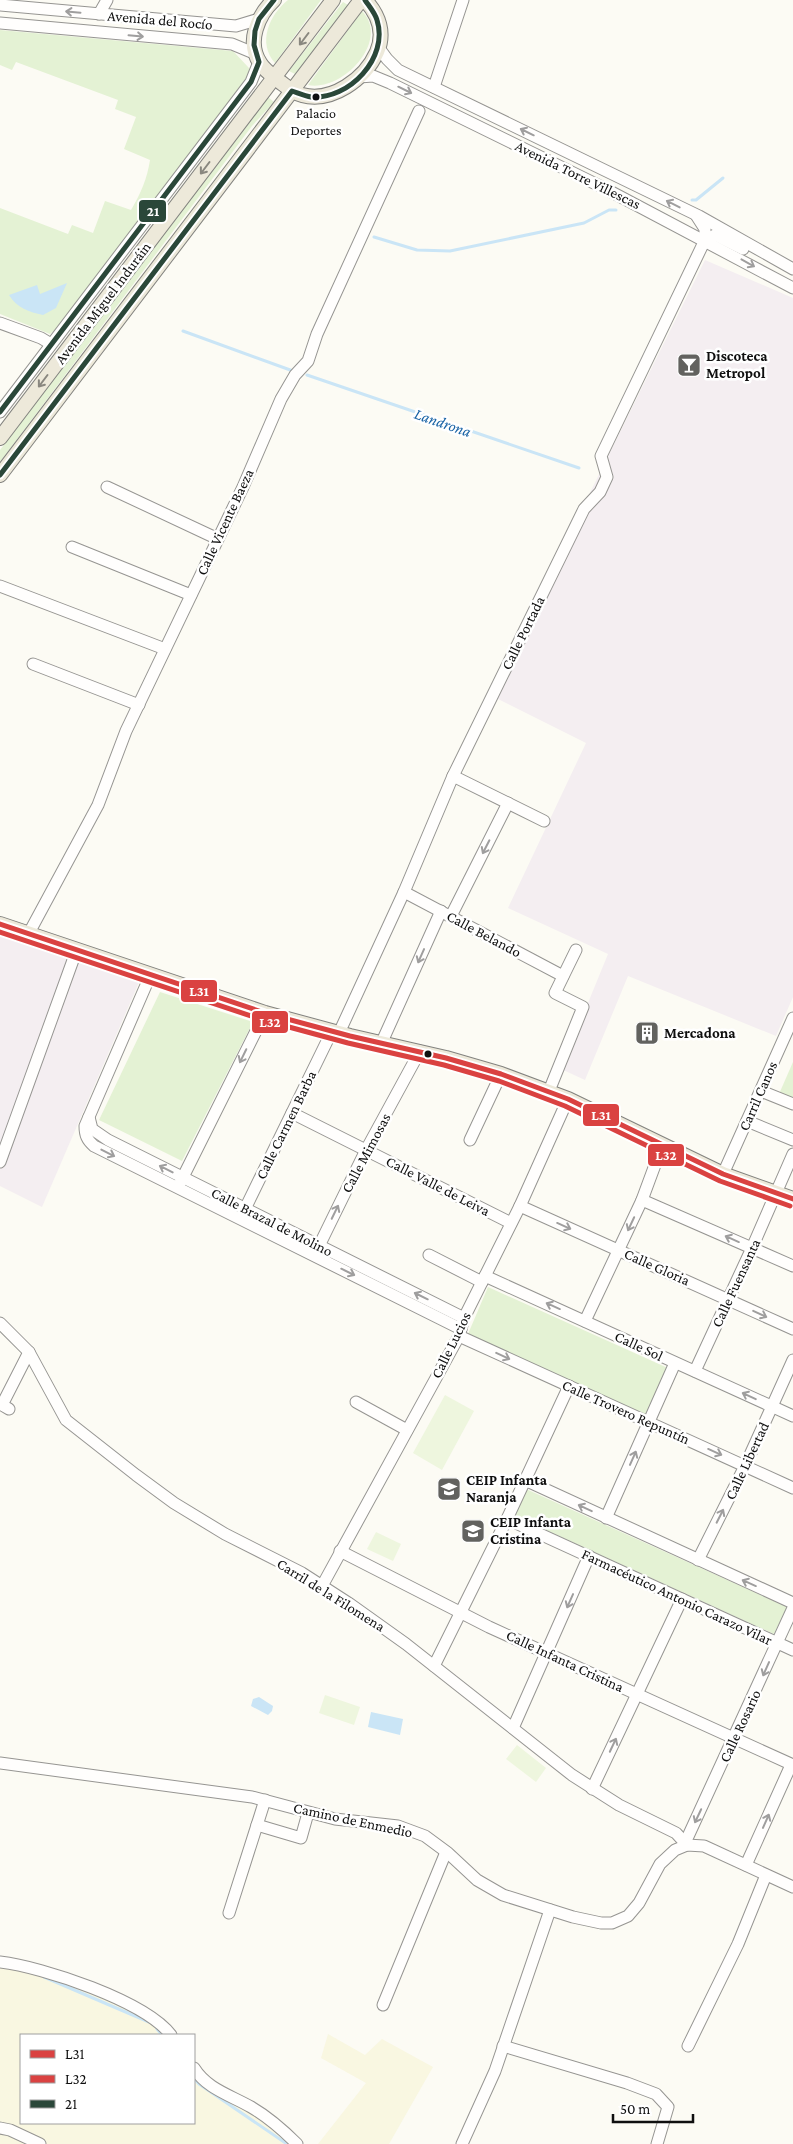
<svg xmlns="http://www.w3.org/2000/svg" width="793" height="2144" viewBox="0 0 793 2144" font-family="'Crimson Pro',serif">
  <style>
    .industrial { fill: #f4eef1 }
    .farmland { fill: #f9f7e1 }
    .green { fill: #e4f2d4 }
    .pitch { fill: #eef6de }
    .water { fill: #cae5f6 }
    .lines { fill: none; stroke-linecap: round; stroke-linejoin: round }
    .stream { stroke: #cae5f6; stroke-width: 3 }
    .minor-casing { stroke: #969592; stroke-width: 13 }
    .major-casing { stroke: #83837f; stroke-width: 16 }
    .minor { stroke: #fffefd; stroke-width: 11 }
    .major { stroke: #ede9da; stroke-width: 14 }
    .bus-1-casing { stroke: #fff; stroke-width: 9 }
    .bus-2-casing { stroke: #fff; stroke-width: 9 }
    .bus-3-casing { stroke: #fff; stroke-width: 9 }
    .bus-1 { stroke: #da4241; stroke-width: 5 }
    .bus-2 { stroke: #da4241; stroke-width: 5 }
    .bus-3 { stroke: #2a4739; stroke-width: 5 }
    .oneway { stroke: #9f9e9e }
    .oneway2 { stroke: #89877f }
    .bus-dot { fill: #0f0f0f; stroke: #fff; stroke-width: 2 }
    .labels { text-anchor: middle; stroke-width: 5; stroke-linejoin: round; paint-order: stroke }
    .bus-label { font-size: 14px; fill: #0f0f0f; stroke: #fff }
    .street-label { font-size: 15px; fill: #0f0f0f; stroke: #fff }
    .poi-label { font-size: 15px; font-weight: bold; fill: #0f0f0f; stroke: #fff; text-anchor: start }
    .water-label { font-size: 16px; font-style: italic; fill: #1661a4; stroke: #fff }
    .line-badge { stroke: #fff; stroke-width: 2 }
    .badge-label { font-size: 14px; text-anchor: middle; font-weight: bold; fill: #fff }
  </style>
  <rect width="100%" height="100%" fill="#fcfbf4"/>
  <g class="industrial">
    <polygon points="705,260 793,298 793,997 776,1036 628,976 585,1080 561,1069 608,954 508,908 586,743 490,695"/>
    <polygon points="0,924 143,973 42,1207 0,1186"/>
  </g>
  <g class="farmland">
    <polygon points="0,1967 80,1982 144,2013 169,2035 21,2035 21,2123 194,2123 194,2068 297,2144 0,2144"/>
    <polygon points="328,2034 365,2055 382,2039 433,2067 389,2144 318,2144 366,2083 321,2058"/>
  </g>
  <g class="green">
    <path d="M 288,0 L 321,0 L 275,63 C 257,43 269,15 288,0 Z"/>
    <polygon points="343,2 348,5 295,74 289,71"/>
    <path d="M 362,11 C 391,41 342,92 308,85 Z"/>
    <path d="M 0,30 L 233,51 L 249,68 L 250,76 L 60,326 L 50,334 L 0,314 L 0,208 L 68,234 L 72,225 L 93,233 L 105,201 L 131,210 C 141,193 147,179 150,160 L 124,149 L 136,117 L 115,109 L 118,100 L 16,62 L 12,70 L 0,65 Z"/>
    <polygon points="268,97 274,102 252,126 0,462 0,450"/>
    <polygon points="160,992 253,1022 182,1161 99,1120"/>
    <polygon points="793,1062 793,1100 779,1094"/>
    <polygon points="488,1287 670,1369 649,1417 468,1334"/>
    <polygon points="526,1489 787,1607 774,1634 513,1515"/>
  </g>
  <g class="pitch">
    <polygon points="445,1395 474,1411 442,1470 413,1453"/>
    <polygon points="376,1532 401,1544 393,1561 367,1549"/>
    <polygon points="325,1695 360,1707 354,1725 319,1713"/>
    <polygon points="517,1745 546,1768 536,1782 506,1759"/>
  </g>
  <g class="water">
    <path d="M 67,283 L 56,308 L 43,315 C 29,312 17,308 9,295 L 37,285 L 40,294 Z"/>
    <polygon points="259,1697 273,1706 272,1711 268,1715 251,1706 253,1699"/>
    <polygon points="371,1712 403,1719 400,1735 368,1727"/>
  </g>
  <g class="lines">
    <g class="stream">
      <polyline points="692,200 696,200 723,178"/>
      <polyline points="374,237 417,250 450,251 584,223 609,210 616,210"/>
      <polyline points="183,331 293,371 295,369"/>
      <polyline points="307,375 579,468"/>
      <polyline points="44,1977 149,2022"/>
      <polyline points="157,2029 162,2035"/>
      <polyline points="194,2078 199,2084 287,2144"/>
    </g>
    <g class="minor-casing">
      <g id="minor">
        <polyline points="0,5 236,26 259,19"/>
        <polyline points="99,14 107,0"/>
        <polyline points="0,23 232,44 256,54"/>
        <polyline points="379,48 387,59 398,70 699,216 793,269"/>
        <polyline points="359,77 373,76 390,83 604,188 793,288"/>
        <polyline points="434,87 463,0"/>
        <polyline points="705,240 715,235 743,249"/>
        <polyline points="0,323 41,338 51,344"/>
        <polyline points="0,412 251,82 259,62"/>
        <polyline points="107,487 218,539"/>
        <polyline points="72,547 191,595"/>
        <polyline points="0,586 165,649"/>
        <polyline points="33,664 139,705"/>
        <polyline points="453,776 544,821"/>
        <polyline points="404,892 563,976"/>
        <polyline points="451,916 508,803"/>
        <polyline points="29,933 98,805 126,731 243,487 281,399 295,375 308,361 317,334 419,111"/>
        <path d="M 150,976 L 85,1126 C 85,1135 87,1140 94,1146 L 461,1329"/>
        <polyline points="339,1033 404,892 453,776 584,509 600,492 607,477 601,456 705,240 705,229 696,215"/>
        <polyline points="381,1044 441,911"/>
        <polyline points="549,1091 583,1007 555,993 576,950"/>
        <polyline points="761,1091 793,1104"/>
        <polyline points="292,1113 511,1223"/>
        <polyline points="89,1117 92,1129 108,1140 464,1318"/>
        <polyline points="747,1121 793,1140"/>
        <polyline points="470,1140 501,1074"/>
        <polyline points="0,1162 77,949"/>
        <polyline points="723,1174 793,1018"/>
        <polyline points="180,1183 265,1013"/>
        <polyline points="642,1200 793,1266"/>
        <polyline points="520,1206 793,1329"/>
        <polyline points="242,1215 332,1031"/>
        <polyline points="316,1252 366,1150 420,1051"/>
        <polyline points="429,1255 482,1282"/>
        <polyline points="485,1276 793,1416"/>
        <polyline points="585,1321 642,1200 662,1146"/>
        <polyline points="0,1323 29,1352 66,1420 136,1475 174,1503 225,1534 302,1573 350,1604 406,1644 572,1775 619,1805 676,1833 687,1845"/>
        <polyline points="459,1336 793,1488"/>
        <polyline points="695,1371 752,1248 793,1154"/>
        <polyline points="356,1402 407,1430"/>
        <polyline points="9,1409 2,1405 29,1352"/>
        <polyline points="525,1480 793,1603"/>
        <polyline points="606,1518 675,1363"/>
        <polyline points="507,1519 793,1650"/>
        <polyline points="340,1551 489,1627 793,1765"/>
        <polyline points="698,1560 745,1466 793,1360"/>
        <polyline points="322,1586 459,1336 464,1318 520,1206 568,1099"/>
        <polyline points="434,1666 507,1519 569,1386"/>
        <polyline points="513,1728 589,1556"/>
        <polyline points="0,1763 252,1797 335,1819 398,1826 425,1836 448,1853 477,1880 503,1895 573,1917 601,1923 612,1923 628,1916 639,1903 660,1864 675,1850 687,1845 704,1846 793,1887"/>
        <polyline points="592,1789 682,1599"/>
        <polyline points="257,1825 301,1838 308,1813"/>
        <polyline points="685,1843 793,1608"/>
        <polyline points="746,1865 791,1765"/>
        <polyline points="229,1913 265,1800"/>
        <path d="M 0,1962 C 43,1967 145,2001 171,2035"/>
        <polyline points="383,2005 446,1852"/>
        <polyline points="503,2046 627,2083 656,2094 668,2107 657,2144"/>
        <polyline points="688,2046 738,1944 766,1875"/>
        <path d="M 194,2068 C 207,2089 230,2095 251,2107 C 268,2117 283,2130 297,2144"/>
        <polyline points="0,2128 10,2130 40,2144"/>
        <polyline points="462,2144 495,2071 550,1910"/>
      </g>
    </g>
    <g class="major-casing">
      <g id="major">
        <path d="M 274,0 C 258,15 246,42 260,63 C 264,70 273,76 279,81 C 287,87 293,93 302,95 C 332,103 365,79 377,52 C 385,33 379,15 365,0"/>
        <polyline points="0,438 333,0"/>
        <polyline points="0,475 361,0"/>
        <polyline points="0,924 265,1013 350,1036 446,1058 501,1074 568,1099 723,1174 793,1199"/>
      </g>
    </g>
    <use href="#minor" class="minor"/>
    <use href="#major" class="major"/>
    <g class="bus-1-casing">
      <polyline id="bus-1" points="0,924 265,1013 350,1036 446,1058 501,1074 568,1099 723,1174 793,1199"/>
    </g>
    <g class="bus-2-casing">
      <polyline id="bus-2" points="0,932 263,1020 348,1043 444,1065 499,1081 565,1106 720,1181 790,1206"/>
    </g>
    <g class="bus-3-casing">
      <g id="bus-3">
        <polyline points="0,412 251,82 259,62 254,45 255,31 259,19 274,0"/>
        <path d="M 0,475 L 292,91 C 298,93 305,96 311,97 C 349,100 389,58 377,20 C 375,13 369,6 365,0"/>
      </g>
    </g>
    <use href="#bus-1" class="bus-1"/>
    <use href="#bus-2" class="bus-2"/>
    <use href="#bus-3" class="bus-3"/>
  </g>
  <defs><path id="oneway-shaft" d="M-6 0H5M1.5-3L5.5 0L1.5 3" fill="none" stroke-width="1.6" stroke-linecap="round" stroke-linejoin="round" transform="scale(1.25)"/></defs>
  <g class="oneway">
    <use href="#oneway-shaft" transform="translate(73 12) rotate(-175)"/>
    <use href="#oneway-shaft" transform="translate(136 36) rotate(5)"/>
    <use href="#oneway-shaft" transform="translate(405 90) rotate(26)"/>
    <use href="#oneway-shaft" transform="translate(527 132) rotate(-154)"/>
    <use href="#oneway-shaft" transform="translate(673 204) rotate(-153)"/>
    <use href="#oneway-shaft" transform="translate(748 263) rotate(29)"/>
    <use href="#oneway-shaft" transform="translate(486 847) rotate(117)"/>
    <use href="#oneway-shaft" transform="translate(421 956) rotate(114)"/>
    <use href="#oneway-shaft" transform="translate(243 1056) rotate(116)"/>
    <use href="#oneway-shaft" transform="translate(108 1153) rotate(27)"/>
    <use href="#oneway-shaft" transform="translate(166 1169) rotate(-153)"/>
    <use href="#oneway-shaft" transform="translate(335 1212) rotate(-64)"/>
    <use href="#oneway-shaft" transform="translate(631 1224) rotate(115)"/>
    <use href="#oneway-shaft" transform="translate(564 1226) rotate(24)"/>
    <use href="#oneway-shaft" transform="translate(732 1239) rotate(-156)"/>
    <use href="#oneway-shaft" transform="translate(348 1272) rotate(26)"/>
    <use href="#oneway-shaft" transform="translate(421 1296) rotate(-154)"/>
    <use href="#oneway-shaft" transform="translate(553 1306) rotate(-156)"/>
    <use href="#oneway-shaft" transform="translate(760 1314) rotate(25)"/>
    <use href="#oneway-shaft" transform="translate(503 1356) rotate(25)"/>
    <use href="#oneway-shaft" transform="translate(749 1396) rotate(-155)"/>
    <use href="#oneway-shaft" transform="translate(715 1452) rotate(24)"/>
    <use href="#oneway-shaft" transform="translate(633 1458) rotate(-66)"/>
    <use href="#oneway-shaft" transform="translate(585 1508) rotate(-155)"/>
    <use href="#oneway-shaft" transform="translate(720 1516) rotate(-63)"/>
    <use href="#oneway-shaft" transform="translate(749 1583) rotate(-156)"/>
    <use href="#oneway-shaft" transform="translate(570 1601) rotate(114)"/>
    <use href="#oneway-shaft" transform="translate(766 1669) rotate(114)"/>
    <use href="#oneway-shaft" transform="translate(613 1745) rotate(-65)"/>
    <use href="#oneway-shaft" transform="translate(698 1816) rotate(115)"/>
    <use href="#oneway-shaft" transform="translate(766 1821) rotate(-66)"/>
  </g>
  <g class="oneway2">
    <use href="#oneway-shaft" transform="translate(304 39) rotate(127)"/>
    <use href="#oneway-shaft" transform="translate(205 168) rotate(127)"/>
    <use href="#oneway-shaft" transform="translate(43 381) rotate(127)"/>
  </g>
  <defs>
    <g id="bar-square" transform="scale(1.25)"><rect x="-9" y="-9" width="18" height="18" rx="4" fill="#62625f" stroke="#fff"/><path d="M-6-5H6L.8 .8V4.5H3.5V6h-7V4.5H-.8V.8Z" fill="#fff"/></g>
    <g id="building-square" transform="scale(1.25)"><rect x="-9" y="-9" width="18" height="18" rx="4" fill="#62625f" stroke="#fff"/><path d="M-4-6H4V6H1V3H-1V6H-4ZM-2.5-4.3h1.7v1.8h-1.7ZM.8-4.3h1.7v1.8H.8ZM-2.5-1h1.7V.8h-1.7ZM.8-1h1.7V.8H.8Z" fill="#fff"/></g>
    <g id="school-square" transform="scale(1.25)"><rect x="-9" y="-9" width="18" height="18" rx="4" fill="#62625f" stroke="#fff"/><path d="M0-5L7-2L0 1L-7-2ZM-4 1L0 2.5L4 1V4Q0 6-4 4Z" fill="#fff"/></g>
  </defs>
  <g fill-rule="evenodd">
    <use href="#bar-square" x="689" y="365"/>
    <use href="#building-square" x="647" y="1033"/>
    <use href="#school-square" x="449" y="1489"/>
    <use href="#school-square" x="473" y="1531"/>
  </g>
  <g class="bus-dot">
    <circle cx="316" cy="97" r="4.5"/>
    <circle cx="428" cy="1054" r="4.5"/>
  </g>
  <g class="labels">
    <g class="bus-label">
      <text x="316" y="118">Palacio<tspan x="316" dy="17">Deportes</tspan></text>
    </g>
    <g class="street-label">
      <text transform="translate(160 20) rotate(5)" y="5">Avenida del Rocío</text>
      <text transform="translate(578 175) rotate(26)" y="5">Avenida Torre Villescas</text>
      <text transform="translate(103 303) rotate(-53)" y="5">Avenida Miguel Induráin</text>
      <text transform="translate(225 522) rotate(-65)" y="5">Calle Vicente Baeza</text>
      <text transform="translate(523 633) rotate(-64)" y="5">Calle Portada</text>
      <text transform="translate(484 934) rotate(28)" y="5">Calle Belando</text>
      <text transform="translate(758 1096) rotate(-66)" y="5">Carril Canos</text>
      <text transform="translate(286 1125) rotate(-64)" y="5">Calle Carmen Barba</text>
      <text transform="translate(366 1153) rotate(-62)" y="5">Calle Mimosas</text>
      <text transform="translate(438 1186) rotate(27)" y="5">Calle Valle de Leiva</text>
      <text transform="translate(272 1222) rotate(27)" y="5">Calle Brazal de Molino</text>
      <text transform="translate(657 1267) rotate(24)" y="5">Calle Gloria</text>
      <text transform="translate(736 1283) rotate(-65)" y="5">Calle Fuensanta</text>
      <text transform="translate(451 1345) rotate(-64)" y="5">Calle Lucios</text>
      <text transform="translate(639 1346) rotate(25)" y="5">Calle Sol</text>
      <text transform="translate(626 1412) rotate(24)" y="5">Calle Trovero Repuntín</text>
      <text transform="translate(747 1461) rotate(-65)" y="5">Calle Libertad</text>
      <text transform="translate(331 1595) rotate(32)" y="5">Carril de la Filomena</text>
      <text transform="translate(677 1597) rotate(25)" y="5">Farmacéutico Antonio Carazo Vilar</text>
      <text transform="translate(565 1661) rotate(25)" y="5">Calle Infanta Cristina</text>
      <text transform="translate(740 1726) rotate(-65)" y="5">Calle Rosario</text>
      <text transform="translate(353 1820) rotate(12)" y="5">Camino de Enmedio</text>
    </g>
    <g class="poi-label">
      <text x="706" y="361">Discoteca<tspan x="706" dy="17">Metropol</tspan></text>
      <text x="664" y="1038">Mercadona</text>
      <text x="466" y="1485">CEIP Infanta<tspan x="466" dy="17">Naranja</tspan></text>
      <text x="490" y="1527">CEIP Infanta<tspan x="490" dy="17">Cristina</tspan></text>
    </g>
    <g class="water-label">
      <text transform="translate(443 422) rotate(19)" y="6">Landrona</text>
    </g>
  </g>
  <g class="line-badge">
    <rect x="138" y="199" width="29" height="24" rx="5" fill="#2a4739"/>
    <rect x="180" y="979" width="38" height="24" rx="5" fill="#da4241"/>
    <rect x="251" y="1010" width="38" height="24" rx="5" fill="#da4241"/>
    <rect x="582" y="1103" width="38" height="24" rx="5" fill="#da4241"/>
    <rect x="647" y="1143" width="38" height="24" rx="5" fill="#da4241"/>
  </g>
  <g class="badge-label">
    <text x="153" y="216">21</text>
    <text x="199" y="996">L31</text>
    <text x="270" y="1027">L32</text>
    <text x="601" y="1120">L31</text>
    <text x="666" y="1160">L32</text>
  </g>
  <rect x="20" y="2034" width="175" height="90" fill="#ffffff" stroke="#9f9f9f"/>
  <rect x="30" y="2050" width="25" height="8" fill="#da4241" stroke="#9f9f9f"/>
  <text x="65" y="2059" font-size="15" fill="#0f0f0f">L31</text>
  <rect x="30" y="2075" width="25" height="8" fill="#da4241" stroke="#9f9f9f"/>
  <text x="65" y="2084" font-size="15" fill="#0f0f0f">L32</text>
  <rect x="30" y="2100" width="25" height="8" fill="#2a4739" stroke="#9f9f9f"/>
  <text x="65" y="2109" font-size="15" fill="#0f0f0f">21</text>
  <path d="M613 2114v8h80v-8" fill="none" stroke="#0f0f0f" stroke-width="2.5"/>
  <text x="620" y="2114" font-size="15" fill="#0f0f0f" stroke="#ffffff" stroke-width="4" paint-order="stroke">50 m</text>
</svg>
